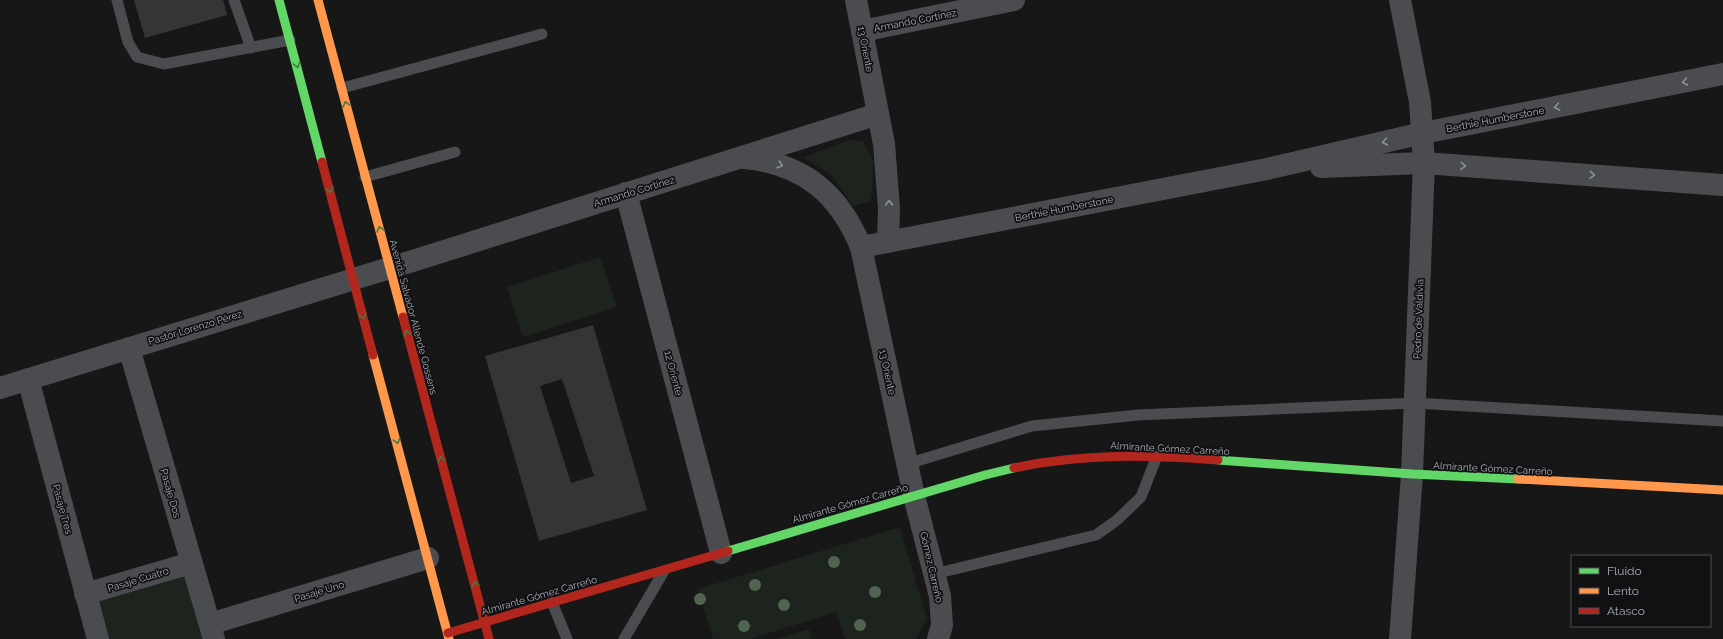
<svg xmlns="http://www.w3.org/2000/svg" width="1723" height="639" viewBox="0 0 1723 639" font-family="Raleway,sans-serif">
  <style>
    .green { fill: #1d241e }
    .building { fill: #353536; fill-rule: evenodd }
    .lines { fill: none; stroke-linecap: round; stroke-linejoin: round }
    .lane { stroke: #4b4c50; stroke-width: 11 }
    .street { stroke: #4b4c50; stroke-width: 22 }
    .fast { stroke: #63d668; stroke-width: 9 }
    .slow { stroke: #ff974d; stroke-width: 9 }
    .jam { stroke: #b3261e; stroke-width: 9 }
    .tree { fill: #506451 }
    .oneway { stroke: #3e7d42 }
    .oneway2 { stroke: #8c9099 }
    .labels { text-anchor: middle; stroke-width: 3.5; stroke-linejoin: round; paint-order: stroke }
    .street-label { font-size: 10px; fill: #a8adb8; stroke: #111113 }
  </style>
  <rect width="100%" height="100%" fill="#171717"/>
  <g class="green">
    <polygon points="850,140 863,141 874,162 871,201 853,206 832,176 804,157"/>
    <polygon points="600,257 617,307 523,337 507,287"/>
    <polygon points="900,527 927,619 916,639 845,639 836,612 750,639 713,639 698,589"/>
    <polygon points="185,573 204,639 106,639 95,600"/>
    <polygon points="809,629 811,639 776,639"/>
  </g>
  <g class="building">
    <polygon points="134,0 223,0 227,15 145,38"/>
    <path d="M 593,325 L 647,510 L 539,541 L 485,356 ZM 562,379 L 594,476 L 571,483 L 540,386 Z"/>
  </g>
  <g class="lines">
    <g class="lane">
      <polyline points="117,0 128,42 137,57 164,64 290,40"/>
      <polyline points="234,0 251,48"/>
      <polyline points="342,88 542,34"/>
      <polyline points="365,177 455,152"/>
      <polyline points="907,464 1032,426 1138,415 1415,403 1723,421"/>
      <polyline points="934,574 1096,535 1117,520 1141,497 1157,456"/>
      <polyline points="552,602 567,639"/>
      <polyline points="624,639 664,571"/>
    </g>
    <g class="street">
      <polyline points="856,0 884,144 889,208 888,242"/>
      <polyline points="1400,0 1420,102 1424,163 1412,474 1400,639"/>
      <polyline points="862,31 1014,0"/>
      <path d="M 745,158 C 804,164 839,194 861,247 L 914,496 L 940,596 L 942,625 L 938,639"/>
      <polyline points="1321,167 1424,163 1723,185"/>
      <polyline points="626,193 721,553"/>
      <polyline points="861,247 1267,169 1423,133 1723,74"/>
      <polyline points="129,348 214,639"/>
      <polyline points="28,379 98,639"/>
      <polyline points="0,388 419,259 878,114"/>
      <polyline points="85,594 191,563"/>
      <polyline points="210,624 428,558"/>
    </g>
    <g class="fast">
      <polyline points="279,0 322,162"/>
      <polyline points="1218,460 1412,474 1518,479"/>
      <polyline points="728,551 985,475 1014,468"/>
    </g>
    <g class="slow">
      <polyline points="318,0 403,317"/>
      <polyline points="373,355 449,639"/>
      <polyline points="1518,479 1723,490"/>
    </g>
    <g class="jam">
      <polyline points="322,162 373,355"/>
      <polyline points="403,317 489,639"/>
      <path d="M 1014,468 C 1082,453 1149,455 1218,460"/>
      <polyline points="448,633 728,551"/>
    </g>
  </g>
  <g class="tree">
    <circle cx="834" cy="562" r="6"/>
    <circle cx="755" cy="585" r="6"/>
    <circle cx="875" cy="592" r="6"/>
    <circle cx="700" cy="599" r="6"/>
    <circle cx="784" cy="605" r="6"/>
    <circle cx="860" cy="625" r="6"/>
    <circle cx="744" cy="626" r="6"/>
  </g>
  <defs><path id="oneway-chevron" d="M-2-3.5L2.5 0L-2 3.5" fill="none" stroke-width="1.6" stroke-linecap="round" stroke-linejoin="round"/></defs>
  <g class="oneway">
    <use href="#oneway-chevron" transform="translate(297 65) rotate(75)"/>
    <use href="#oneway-chevron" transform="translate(346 104) rotate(-105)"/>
    <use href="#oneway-chevron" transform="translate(330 190) rotate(75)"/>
    <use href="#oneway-chevron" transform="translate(380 229) rotate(-105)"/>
    <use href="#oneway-chevron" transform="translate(363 316) rotate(75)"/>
    <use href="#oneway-chevron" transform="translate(407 333) rotate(-105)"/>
    <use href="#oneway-chevron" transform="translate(397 441) rotate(75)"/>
    <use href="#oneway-chevron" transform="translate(441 459) rotate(-105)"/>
    <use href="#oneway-chevron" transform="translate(475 584) rotate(-105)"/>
  </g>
  <g class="oneway2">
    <use href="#oneway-chevron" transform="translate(1685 82) rotate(169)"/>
    <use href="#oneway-chevron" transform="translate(1557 107) rotate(169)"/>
    <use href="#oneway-chevron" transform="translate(1385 142) rotate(167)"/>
    <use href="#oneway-chevron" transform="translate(780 165) rotate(19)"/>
    <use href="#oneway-chevron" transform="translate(1463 166) rotate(4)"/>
    <use href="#oneway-chevron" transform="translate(1592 175) rotate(4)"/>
    <use href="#oneway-chevron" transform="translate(889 203) rotate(-92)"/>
  </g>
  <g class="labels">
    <g class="street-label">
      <text transform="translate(915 20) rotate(-11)" y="4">Armando Cortínez</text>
      <text transform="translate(866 49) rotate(79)" y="4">13 Oriente</text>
      <text transform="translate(1495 119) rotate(-11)" y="4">Berthie Humberstone</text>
      <text transform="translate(634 191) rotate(-17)" y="4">Armando Cortínez</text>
      <text transform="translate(1064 208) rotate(-11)" y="4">Berthie Humberstone</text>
      <text transform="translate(414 317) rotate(75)" y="4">Avenida Salvador Allende Gossens</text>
      <text transform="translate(1418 319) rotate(-88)" y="4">Pedro de Valdivia</text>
      <text transform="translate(195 327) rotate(-17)" y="4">Pastor Lorenzo Pérez</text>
      <text transform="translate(888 372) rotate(78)" y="4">13 Oriente</text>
      <text transform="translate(674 373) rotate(75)" y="4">12 Oriente</text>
      <text transform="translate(1170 448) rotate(3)" y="4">Almirante Gómez Carreño</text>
      <text transform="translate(1493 468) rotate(3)" y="4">Almirante Gómez Carreño</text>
      <text transform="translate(171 493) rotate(74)" y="4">Pasaje Dos</text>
      <text transform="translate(850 503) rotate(-16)" y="4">Almirante Gómez Carreño</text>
      <text transform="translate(63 509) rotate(75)" y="4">Pasaje Tres</text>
      <text transform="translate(932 567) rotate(77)" y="4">Gómez Carreño</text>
      <text transform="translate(138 579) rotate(-17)" y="4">Pasaje Cuatro</text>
      <text transform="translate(319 591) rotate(-17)" y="4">Pasaje Uno</text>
      <text transform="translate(539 595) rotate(-16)" y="4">Almirante Gómez Carreño</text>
    </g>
  </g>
  <rect x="1571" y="555" width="140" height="72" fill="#111113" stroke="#4d4f55"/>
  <rect x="1579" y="568" width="20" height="6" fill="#63d668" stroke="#4d4f55"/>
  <text x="1607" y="575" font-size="12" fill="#a8adb8">Fluido</text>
  <rect x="1579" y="588" width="20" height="6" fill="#ff974d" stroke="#4d4f55"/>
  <text x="1607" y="595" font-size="12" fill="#a8adb8">Lento</text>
  <rect x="1579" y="608" width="20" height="6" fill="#b3261e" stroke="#4d4f55"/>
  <text x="1607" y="615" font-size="12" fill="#a8adb8">Atasco</text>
</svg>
